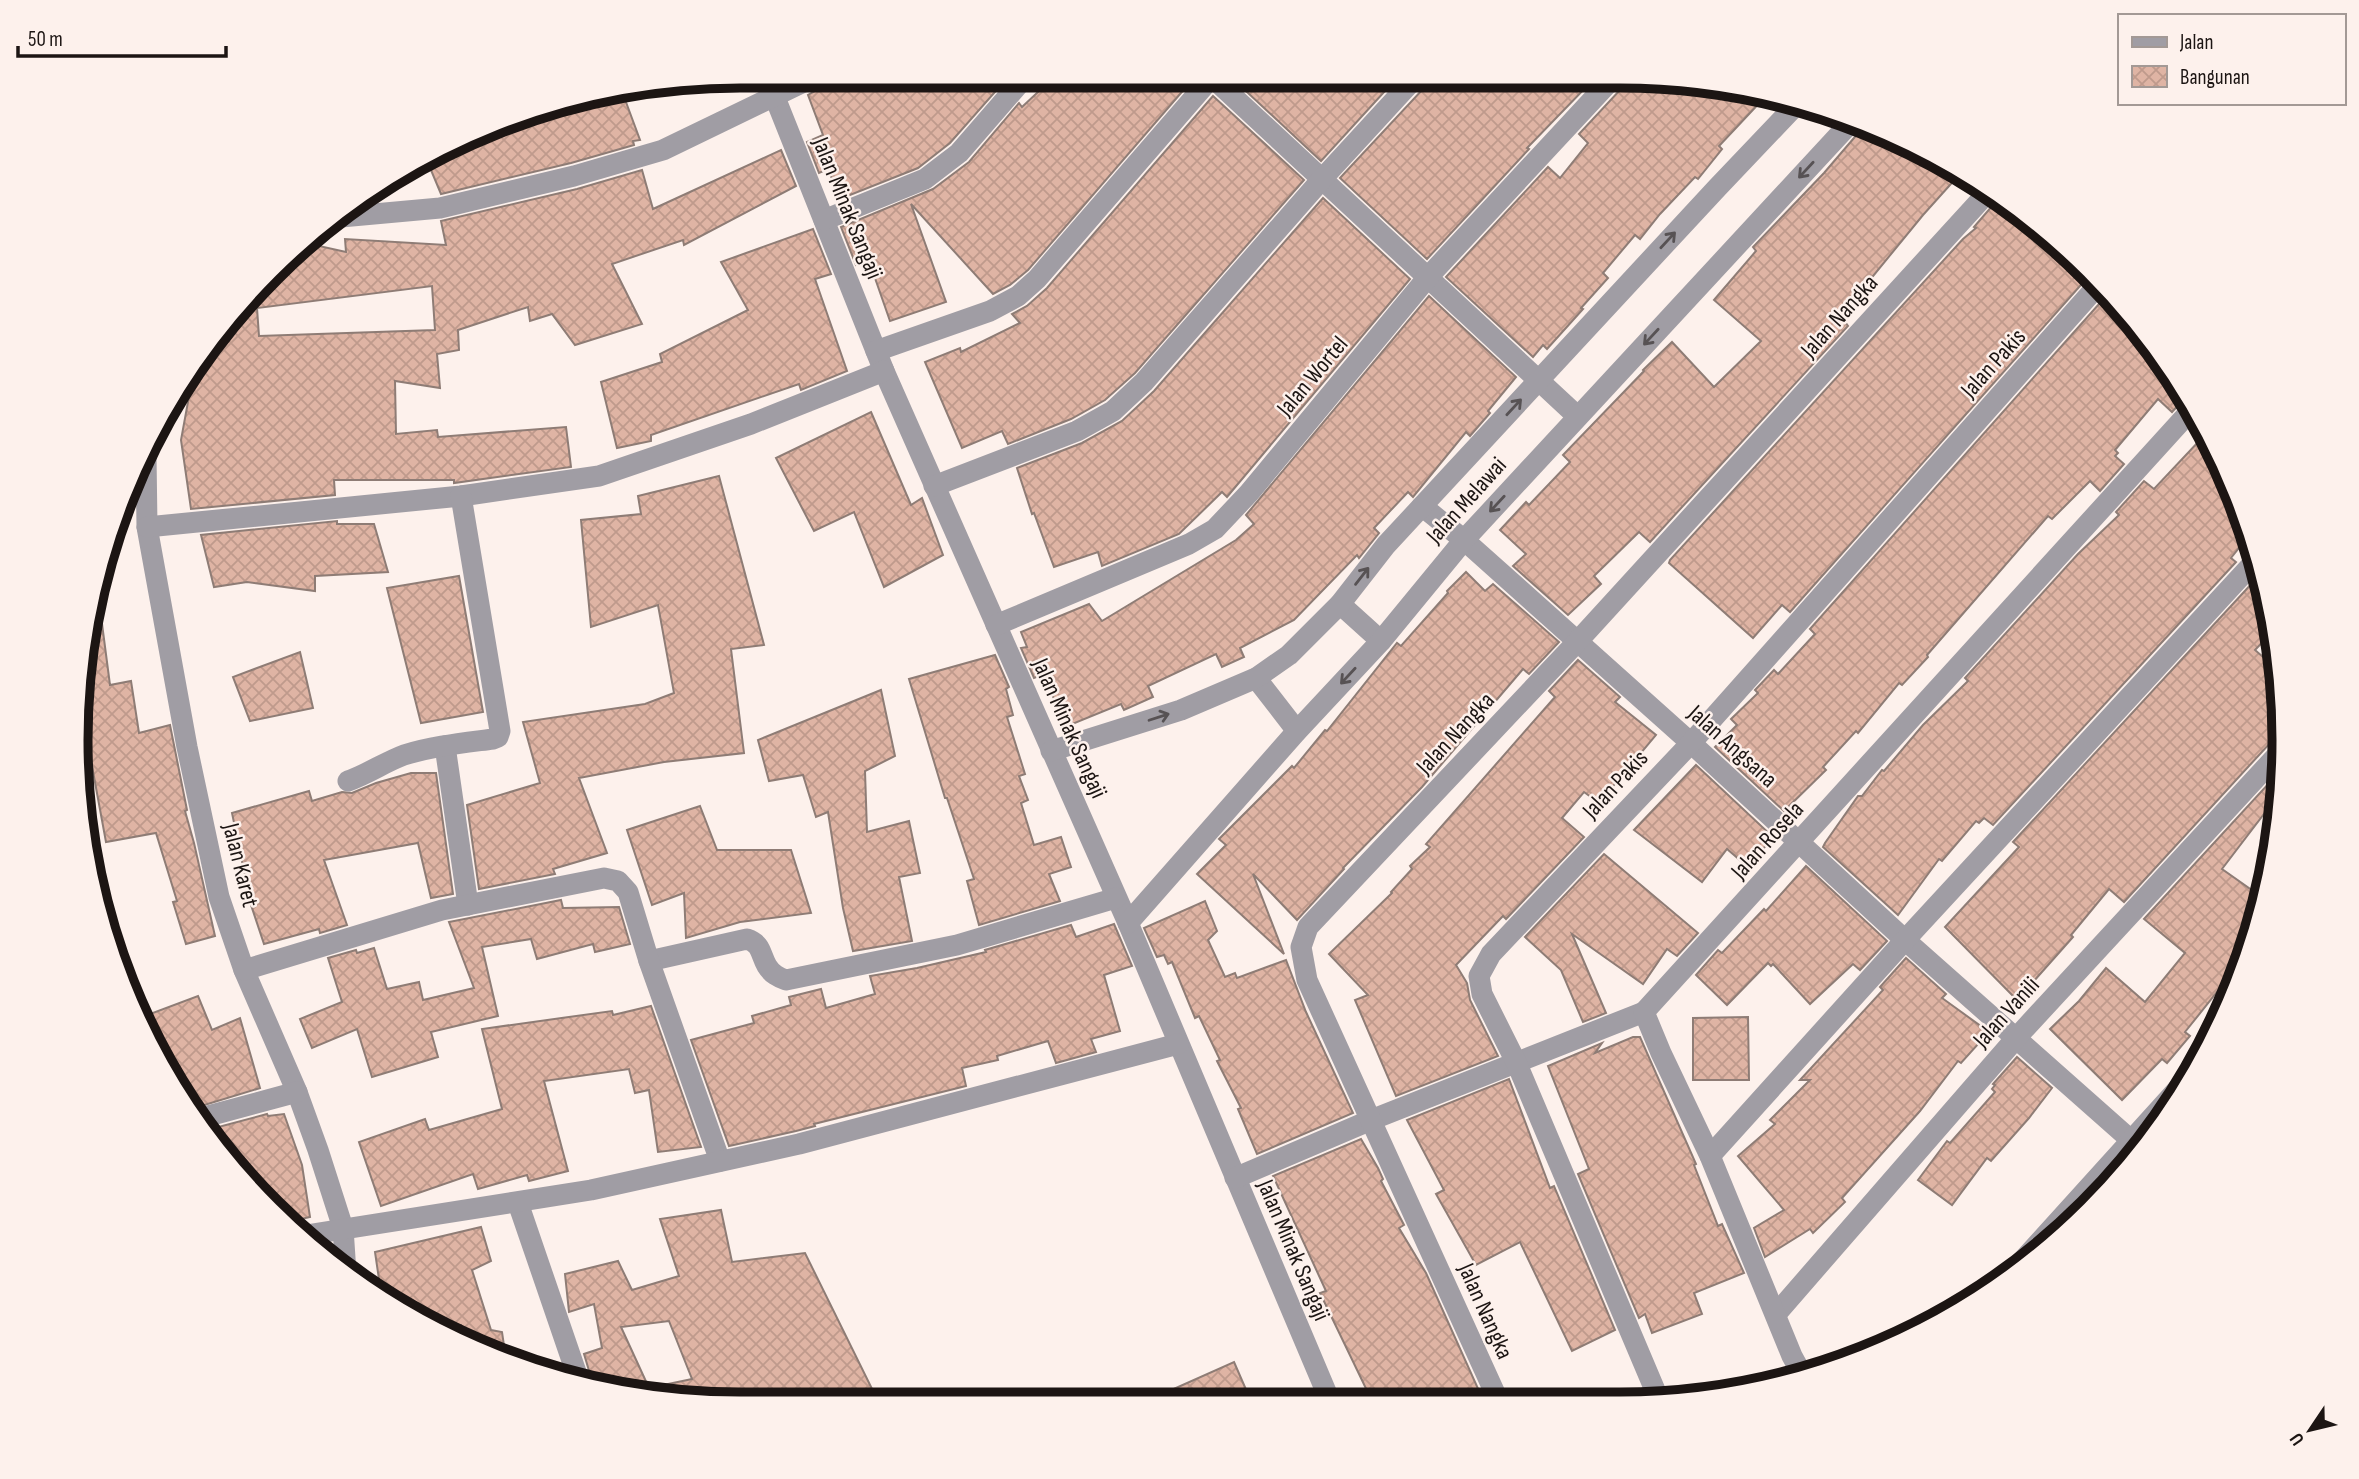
<svg xmlns="http://www.w3.org/2000/svg" width="2359" height="1479" viewBox="0 0 2359 1479" font-family="'Sofia Sans Condensed',sans-serif">
  <style>
    .building { fill: url(#building-cross-hatch); stroke: #8e7c75; stroke-width: 2; fill-rule: evenodd }
    .lines { fill: none; stroke-linecap: round; stroke-linejoin: round }
    .minor { stroke: #a09da4; stroke-width: 21 }
    .oneway { stroke: #575254 }
    .labels { text-anchor: middle; stroke-width: 5; stroke-linejoin: round; paint-order: stroke }
    .street-label { font-size: 24px; fill: #1c1513; stroke: #fdf1ec }
    .rim { fill: none; stroke: #1c1513; stroke-width: 9 }
  </style>
  <defs>
    <pattern id="building-cross-hatch" width="8" height="8" patternUnits="userSpaceOnUse" patternTransform="scale(1.75)"><rect width="8" height="8" fill="#dfb4a4"/><path d="M0 0l8 8M0 8l8-8" fill="none" stroke="#bf9a8c"/></pattern>
  </defs>
  <rect width="100%" height="100%" fill="#fdf1ec"/>
  <g class="building">
    <polygon points="841,76 996,77 1002,84 950,143 918,168 840,199 828,169 819,173 807,142 823,135 808,95 822,87 828,81"/>
    <polygon points="1054,77 1194,78 1028,270 1010,285 993,294 911,204 946,302 890,321 869,261 856,265 841,227 933,189 969,162 1019,103 1022,107"/>
    <polygon points="1232,78 1302,79 1396,79 1321,161"/>
    <polygon points="1427,79 1593,80 1527,148 1529,149 1427,259 1340,178 1424,88"/>
    <polygon points="1624,80 1706,81 1765,97 1719,146 1722,149 1698,179 1695,177 1660,214 1640,239 1635,235 1603,273 1608,278 1581,308 1583,309 1547,349 1543,345 1533,357 1446,277 1548,167 1560,178 1588,143 1579,134 1621,89"/>
    <polygon points="623,94 640,140 633,141 634,145 571,163 441,194 428,163 526,110"/>
    <polygon points="1213,96 1304,180 1135,373 1105,400 1071,419 1008,444 1002,431 962,448 925,362 960,348 961,352 1020,323 1012,314 1027,306 1047,288"/>
    <polygon points="1866,124 1873,126 1959,175 1923,215 1869,281 1837,311 1848,326 1650,542 1639,532 1594,576 1601,584 1568,615 1513,566 1526,554 1500,530 1526,502 1529,505 1570,462 1563,455 1644,371 1643,370 1672,342 1714,387 1761,341 1714,300 1756,251 1753,247 1824,173"/>
    <path d="M 781,150 L 796,186 L 684,245 L 683,240 L 612,264 L 642,324 L 575,345 L 552,314 L 530,321 L 528,307 L 458,330 L 459,350 L 437,354 L 440,388 L 395,381 L 396,434 L 437,430 L 438,437 L 566,427 L 571,467 L 454,483 L 454,480 L 334,480 L 335,495 L 191,509 L 181,440 L 192,380 L 182,380 L 187,370 L 306,243 L 346,252 L 345,239 L 446,245 L 441,221 L 577,189 L 642,170 L 653,209 ZM 432,286 L 435,330 L 259,336 L 257,308 Z"/>
    <polygon points="1323,198 1410,279 1227,497 1222,492 1179,534 1102,566 1098,552 1054,567 1034,513 1032,514 1017,468 1082,443 1122,421 1154,391"/>
    <polygon points="1999,198 2024,212 2085,270 2089,276 1790,612 1782,605 1753,638 1669,563 1670,560 1963,239 1976,228 1974,227"/>
    <polygon points="813,229 831,274 815,279 847,371 801,390 799,384 651,435 651,441 617,448 601,382 662,362 660,354 748,310 721,262"/>
    <polygon points="2107,295 2137,327 2187,396 2172,412 2158,399 2115,450 2118,453 2115,456 2124,464 2100,491 2090,481 2052,519 2048,516 1927,655 1928,657 1902,685 1899,683 1858,733 1856,731 1823,767 1826,770 1784,811 1715,747 1737,725 1731,719 1758,693 1755,690 1774,670 1778,674 1815,634 1810,629"/>
    <polygon points="1429,296 1516,377 1488,411 1490,413 1470,436 1466,432 1413,497 1408,492 1374,528 1379,533 1359,558 1357,555 1294,620 1240,648 1244,657 1222,667 1216,654 1148,686 1153,697 1124,710 1121,704 1065,727 1044,674 1034,678 1021,648 1027,647 1021,632 1089,604 1102,621 1236,540 1254,524 1246,515"/>
    <polygon points="871,412 911,505 922,498 943,555 884,587 854,512 814,531 776,458"/>
    <polygon points="2200,420 2245,518 2245,526 2237,531 2246,539 2231,558 2236,562 1993,825 1984,818 1979,823 1976,821 1942,861 1939,859 1898,915 1823,847 1825,843 1858,796 1862,796 1882,770 1884,771 1923,725 1968,681 1965,678 2078,554 2119,515 2116,512 2144,481 2154,489 2201,439 2191,430"/>
    <polygon points="719,476 764,645 731,649 744,753 664,762 579,778 607,853 553,869 555,874 479,889 467,805 540,783 523,722 645,704 674,693 658,605 591,627 581,520 641,514 638,496"/>
    <polygon points="337,521 337,524 374,524 388,572 315,576 315,591 247,582 214,587 201,535"/>
    <polygon points="1466,572 1485,591 1493,584 1559,642 1529,674 1523,669 1422,787 1343,868 1344,869 1297,920 1253,874 1284,954 1197,874 1226,845 1219,839 1292,766 1294,768 1325,730 1327,731 1397,643 1401,646 1448,593 1447,591"/>
    <polygon points="459,576 483,712 421,723 387,588"/>
    <polygon points="2255,580 2263,588 2273,631 2255,650 2279,671 2281,738 2271,742 2124,902 2109,889 2071,935 2073,937 2017,1000 1945,927 2019,847 2013,842"/>
    <polygon points="96,616 101,616 110,685 131,681 139,733 170,725 187,810 185,811 194,843 215,936 186,944 173,902 177,901 156,833 106,842 92,766 82,731 76,733"/>
    <polygon points="300,652 313,708 250,721 233,677"/>
    <polygon points="995,655 1009,687 1006,689 1013,715 1007,717 1025,774 1019,776 1028,800 1021,803 1034,845 1061,837 1071,867 1049,874 1060,901 979,925 967,881 974,879 947,798 945,798 909,679"/>
    <polygon points="1578,660 1620,697 1615,702 1656,735 1599,803 1584,792 1562,818 1584,837 1506,919 1503,916 1456,965 1467,983 1470,1000 1498,1056 1396,1096 1355,1000 1368,995 1329,954 1392,893 1391,892 1412,869 1410,866 1430,847 1426,844 1555,697 1549,691"/>
    <polygon points="881,690 895,756 865,771 867,832 909,821 920,873 899,877 912,941 853,951 843,908 828,812 816,817 803,775 769,781 758,740"/>
    <polygon points="1696,765 1773,837 1748,867 1727,849 1702,882 1634,830"/>
    <polygon points="2282,769 2282,783 2276,819 2267,810 2222,869 2263,898 2261,911 2239,969 2228,985 2225,982 2185,1032 2190,1036 2167,1063 2162,1059 2122,1100 2050,1029 2079,1001 2106,968 2145,1002 2185,953 2144,919"/>
    <polygon points="411,773 436,773 453,894 431,898 418,843 324,860 347,925 320,933 319,929 264,944 251,905 232,813 309,791 312,801 342,792 352,793 376,783"/>
    <polygon points="700,806 717,850 791,850 811,913 740,922 686,938 684,893 652,905 627,830"/>
    <polygon points="1604,854 1698,933 1677,956 1667,949 1643,984 1572,934 1606,1013 1583,1022 1561,970 1525,937"/>
    <polygon points="1806,866 1887,941 1860,970 1853,964 1810,1004 1773,964 1771,966 1768,963 1727,1005 1696,975 1718,950 1722,953 1764,909 1766,911"/>
    <polygon points="561,900 563,908 619,907 630,944 595,952 593,944 537,959 531,939 482,947 498,1016 431,1032 438,1057 372,1077 357,1029 312,1048 300,1019 342,1002 328,958 356,950 357,953 374,948 387,989 419,982 423,1000 474,988 449,922"/>
    <polygon points="1205,901 1217,931 1208,940 1225,977 1235,973 1237,978 1286,960 1306,1012 1353,1113 1257,1154 1238,1109 1241,1108 1217,1061 1220,1060 1199,1016 1195,1018 1172,962 1168,964 1164,955 1157,957 1144,928"/>
    <polygon points="1114,924 1132,966 1104,975 1120,1031 1091,1039 1096,1052 1056,1063 1048,1041 997,1056 998,1060 962,1068 966,1086 814,1124 815,1126 796,1131 729,1146 691,1040 754,1023 752,1016 791,1005 789,997 821,989 826,1008 875,994 870,976 917,968 986,952 985,950 1071,925 1076,937"/>
    <polygon points="1906,958 1946,994 1942,998 1989,1032 1961,1063 1958,1061 1920,1111 1842,1198 1845,1202 1813,1233 1810,1229 1765,1257 1754,1228 1784,1210 1738,1156 1775,1124 1770,1120 1810,1080 1800,1080 1883,990 1880,987"/>
    <polygon points="198,996 212,1030 240,1018 260,1088 188,1110 142,1017"/>
    <polygon points="651,1006 701,1147 658,1152 649,1090 635,1093 629,1069 544,1081 568,1171 529,1181 527,1175 478,1189 473,1174 381,1206 359,1142 425,1119 429,1130 502,1109 482,1029 612,1011 613,1015"/>
    <polygon points="1748,1017 1749,1080 1693,1080 1693,1018"/>
    <polygon points="1633,1037 1640,1037 1696,1164 1694,1165 1718,1226 1722,1224 1744,1273 1694,1293 1702,1314 1652,1333 1645,1314 1639,1318 1578,1174 1589,1169 1548,1066 1602,1043 1595,1053"/>
    <polygon points="2017,1057 2052,1088 2029,1118 1991,1161 1987,1158 1952,1205 1918,1180 1947,1141 1950,1143 1995,1092 1992,1089 1995,1085 1993,1084"/>
    <polygon points="1509,1079 1550,1188 1554,1186 1615,1330 1572,1351 1520,1242 1476,1265 1436,1194 1444,1190 1407,1120"/>
    <polygon points="267,1114 268,1116 284,1114 302,1165 310,1217 293,1221 207,1130"/>
    <polygon points="1361,1139 1378,1168 1383,1179 1381,1181 1404,1225 1399,1228 1426,1273 1484,1402 1372,1401 1320,1293 1326,1291 1273,1176"/>
    <path d="M 721,1210 L 732,1262 L 805,1253 L 877,1399 L 653,1398 L 591,1381 L 590,1374 L 584,1354 L 602,1348 L 594,1304 L 569,1312 L 565,1274 L 618,1261 L 632,1290 L 679,1276 L 660,1219 ZM 669,1321 L 692,1379 L 649,1388 L 621,1327 Z"/>
    <polygon points="481,1227 491,1261 472,1270 491,1330 502,1332 506,1359 486,1353 464,1341 461,1325 440,1327 381,1293 375,1252"/>
    <polygon points="1234,1362 1251,1401 1149,1400"/>
  </g>
  <g class="lines">
    <g class="minor">
      <polyline points="766,75 884,371 1128,923 1330,1401"/>
      <polyline points="1213,78 1577,416"/>
      <polyline points="330,218 440,208 574,176 663,150 816,76"/>
      <polyline points="824,220 925,179 959,153 1025,77"/>
      <polyline points="876,351 990,311 1018,296 1037,279 1211,78"/>
      <polyline points="146,455 147,527 187,747 219,897 244,970 297,1092 318,1150 343,1228 346,1273"/>
      <polyline points="934,486 1077,431 1113,411 1144,382 1322,179 1414,79"/>
      <polyline points="1422,506 1464,540 1691,743 1905,940 2141,1149"/>
      <polyline points="147,527 461,496 599,476 751,424 884,371"/>
      <polyline points="1340,604 1381,641"/>
      <polyline points="996,625 1189,544 1215,529 1249,493 1428,277 1611,80"/>
      <polyline points="1256,678 1297,731"/>
      <polyline points="445,746 468,905"/>
      <polyline points="1051,751 1181,710 1256,678 1289,655 1340,604 1386,545 1717,188 1796,105"/>
      <path d="M 348,781 C 368,774 385,762 404,755 C 433,746 463,743 493,739 L 498,737 L 500,731 L 461,496"/>
      <polyline points="1128,923 1297,731 1381,641 1464,540 1853,120"/>
      <path d="M 649,961 L 747,939 C 762,944 760,954 767,966 C 772,974 778,977 786,980 L 957,945 L 1116,898"/>
      <polyline points="244,970 442,910 604,878 618,881 628,892 649,961 720,1161"/>
      <polyline points="197,1119 297,1092"/>
      <polyline points="1710,1156 1905,940 2256,560"/>
      <polyline points="1235,1178 1371,1120 1644,1012"/>
      <polyline points="518,1203 578,1378"/>
      <polyline points="306,1235 591,1190 799,1144 1178,1044"/>
      <polyline points="2014,1270 2185,1081"/>
      <polyline points="1776,1314 2017,1037 2281,751"/>
      <polyline points="1803,1376 1792,1356 1710,1156 1661,1053 1644,1012 2194,407"/>
      <polyline points="1499,1402 1307,980 1301,947 1308,927 1577,642 1988,192"/>
      <polyline points="1660,1402 1517,1064 1482,994 1479,976 1491,954 1691,743 2100,283"/>
    </g>
  </g>
  <defs><path id="oneway-shaft" d="M-6 0H5M1.5-3L5.5 0L1.5 3" fill="none" stroke-width="1.6" stroke-linecap="round" stroke-linejoin="round" transform="scale(1.75)"/></defs>
  <g class="oneway">
    <use href="#oneway-shaft" transform="translate(1806 170) rotate(133)"/>
    <use href="#oneway-shaft" transform="translate(1668 240) rotate(-47)"/>
    <use href="#oneway-shaft" transform="translate(1651 337) rotate(133)"/>
    <use href="#oneway-shaft" transform="translate(1514 407) rotate(-47)"/>
    <use href="#oneway-shaft" transform="translate(1497 504) rotate(133)"/>
    <use href="#oneway-shaft" transform="translate(1362 576) rotate(-52)"/>
    <use href="#oneway-shaft" transform="translate(1348 676) rotate(133)"/>
    <use href="#oneway-shaft" transform="translate(1159 717) rotate(-18)"/>
  </g>
  <g class="labels">
    <g class="street-label">
      <text transform="translate(848 208) rotate(68)" y="8">Jalan Minak Sangaji</text>
      <text transform="translate(1839 316) rotate(-48)" y="8">Jalan Nangka</text>
      <text transform="translate(1993 363) rotate(-48)" y="8">Jalan Pakis</text>
      <text transform="translate(1312 376) rotate(-50)" y="8">Jalan Wortel</text>
      <text transform="translate(1466 500) rotate(-48)" y="8">Jalan Melawai</text>
      <text transform="translate(1070 728) rotate(66)" y="8">Jalan Minak Sangaji</text>
      <text transform="translate(1455 733) rotate(-47)" y="8">Jalan Nangka</text>
      <text transform="translate(1733 746) rotate(42)" y="8">Jalan Angsana</text>
      <text transform="translate(1615 784) rotate(-47)" y="8">Jalan Pakis</text>
      <text transform="translate(1767 840) rotate(-48)" y="8">Jalan Rosela</text>
      <text transform="translate(241 865) rotate(76)" y="8">Jalan Karet</text>
      <text transform="translate(2006 1012) rotate(-48)" y="8">Jalan Vanili</text>
      <text transform="translate(1294 1250) rotate(67)" y="8">Jalan Minak Sangaji</text>
      <text transform="translate(1486 1311) rotate(66)" y="8">Jalan Nangka</text>
    </g>
  </g>
  <path d="M0 0H2359V1479H0ZM740 88H1620A652 652 0 0 1 2272 740V740A652 652 0 0 1 1620 1392H740A652 652 0 0 1 88 740V740A652 652 0 0 1 740 88Z" fill="#fdf1ec" fill-rule="evenodd"/>
  <path class="rim" d="M740 88H1620A652 652 0 0 1 2272 740V740A652 652 0 0 1 1620 1392H740A652 652 0 0 1 88 740V740A652 652 0 0 1 740 88Z"/>
  <rect x="2118" y="14" width="228" height="91" fill="#fdf1ec" stroke="#a39995" stroke-width="2"/>
  <rect x="2132" y="37" width="35" height="10" fill="#a09da4" stroke="#a39995" stroke-width="2"/>
  <text x="2180" y="49" font-size="21" fill="#1c1513">Jalan</text>
  <rect x="2132" y="66" width="35" height="21" fill="url(#building-cross-hatch)" stroke="#a39995" stroke-width="2"/>
  <text x="2180" y="84" font-size="21" fill="#1c1513">Bangunan</text>
  <g transform="translate(2310 1430) rotate(235)" stroke="#fdf1ec" stroke-width="5" paint-order="stroke">
  <path d="M0-5L12 26L0 18L-12 26Z" fill="#1c1513"/>
  <text y="-10" font-size="19" font-weight="bold" text-anchor="middle" fill="#1c1513">U</text>
  </g>
  <path d="M18 46v10h208v-10" fill="none" stroke="#1c1513" stroke-width="3.5"/>
  <text x="28" y="46" font-size="21" fill="#1c1513" stroke="#fdf1ec" stroke-width="5" paint-order="stroke">50 m</text>
</svg>
